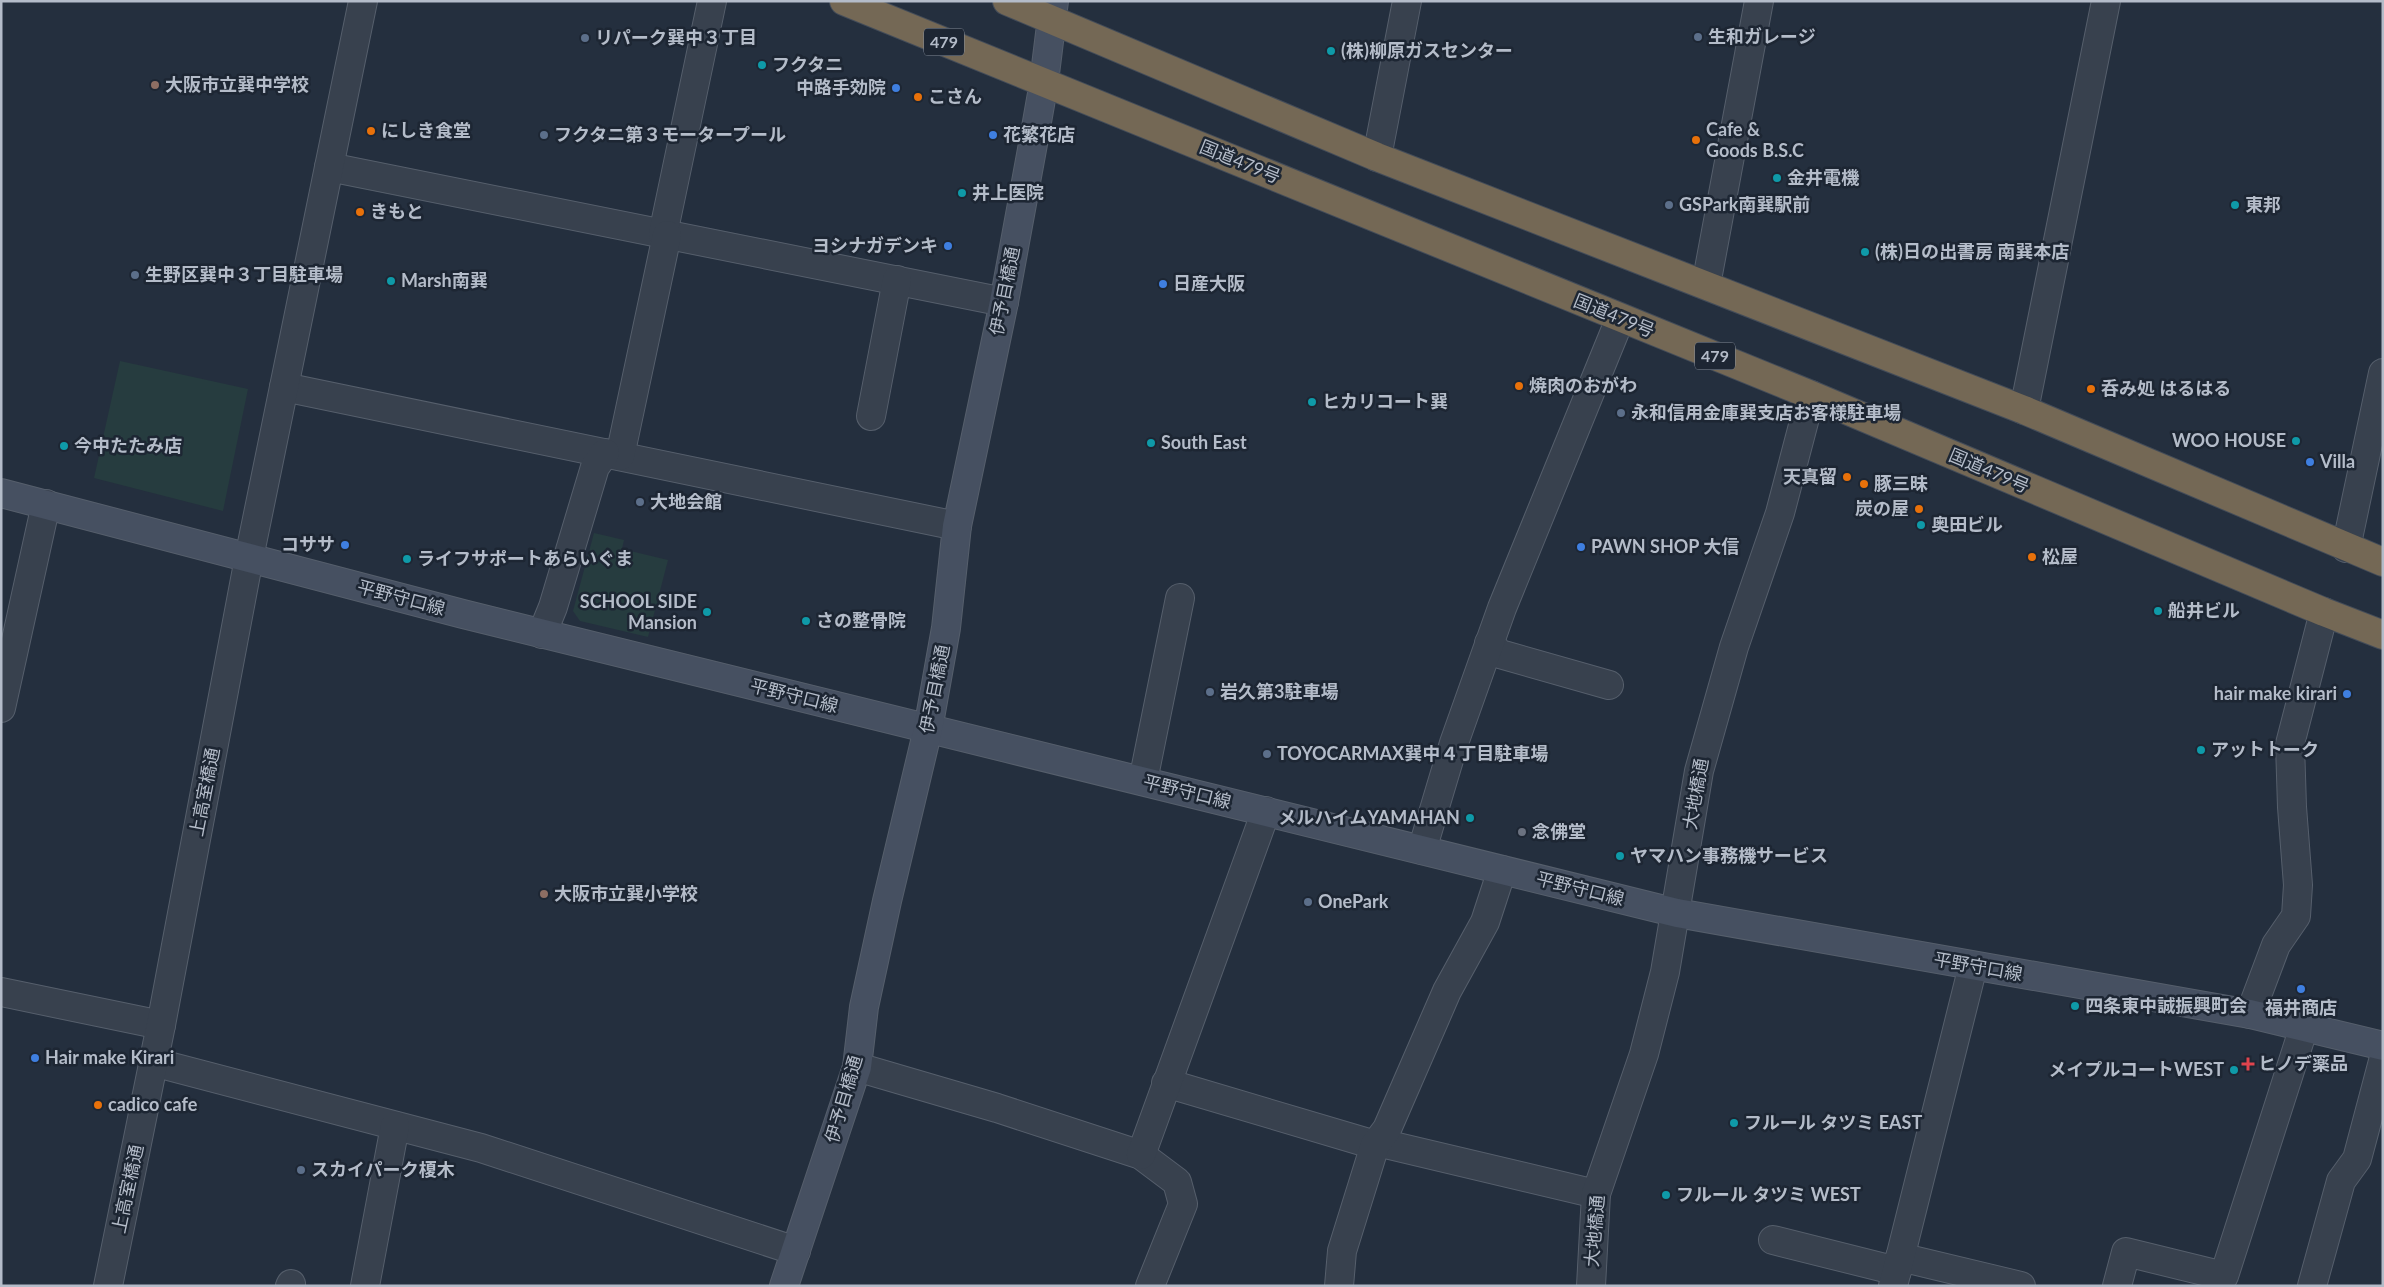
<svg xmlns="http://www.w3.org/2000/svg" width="2384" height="1287" viewBox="0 0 2384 1287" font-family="Lato,'Noto Sans JP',sans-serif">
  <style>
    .green { fill: #263c3f }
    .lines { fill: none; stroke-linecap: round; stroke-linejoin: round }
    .street-casing { stroke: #565f6c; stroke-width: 30 }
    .secondary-casing { stroke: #565f6c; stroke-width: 30 }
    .highway-casing { stroke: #434c59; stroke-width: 30 }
    .street { stroke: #38414e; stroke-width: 28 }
    .secondary { stroke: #465061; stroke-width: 28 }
    .highway { stroke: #746855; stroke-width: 28 }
    .service-dot { fill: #5c6f8a; stroke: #1d2633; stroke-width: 2 }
    .culture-dot { fill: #0f9aa8; stroke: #1d2633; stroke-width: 2 }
    .education-dot { fill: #8d6e63; stroke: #1d2633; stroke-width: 2 }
    .shop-dot { fill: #3f7fe0; stroke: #1d2633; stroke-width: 2 }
    .food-dot { fill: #e8710a; stroke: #1d2633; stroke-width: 2 }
    .worship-dot { fill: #6b7280; stroke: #1d2633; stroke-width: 2 }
    .health-dot { fill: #e0444e; stroke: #1d2633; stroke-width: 2 }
    .labels { text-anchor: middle; stroke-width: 5; stroke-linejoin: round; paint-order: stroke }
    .shield { fill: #1d2633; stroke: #878f9c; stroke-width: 1 }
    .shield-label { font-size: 16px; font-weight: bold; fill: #b4bcc9 }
    .poi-label { font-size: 18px; font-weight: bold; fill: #b4bcc9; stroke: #1d2633; text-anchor: start }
    .street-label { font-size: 18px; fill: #b4bcc9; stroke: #1d2633 }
  </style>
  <rect width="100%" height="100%" fill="#242f3e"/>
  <g class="green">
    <polygon points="120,361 248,389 223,511 94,478"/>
    <polygon points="594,533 624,540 622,549 668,560 648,637 580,621 573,611"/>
  </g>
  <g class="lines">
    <g class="street-casing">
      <g id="street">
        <polyline points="1377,157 1407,1"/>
        <polyline points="329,167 1004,302"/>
        <polyline points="663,234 712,1"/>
        <polyline points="1706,285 1759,1"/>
        <polyline points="284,387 957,526"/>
        <polyline points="2024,410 2106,1"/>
        <polyline points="871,416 897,280"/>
        <polyline points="620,456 667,235"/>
        <polyline points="2346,548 2383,373"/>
        <polyline points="542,634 553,607 595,467 605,453"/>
        <polyline points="1489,643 1500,654 1609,685"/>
        <polyline points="1,708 46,504"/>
        <polyline points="1143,781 1180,598"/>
        <polyline points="1422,850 1454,743 1502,608 1620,319"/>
        <polyline points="1,992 161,1025"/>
        <polyline points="2250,1014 2276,945 2296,916 2298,885 2292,807 2290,744 2324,612"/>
        <polyline points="153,1062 481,1148 796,1251"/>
        <polyline points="857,1067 997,1108 1141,1155 1177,1182 1183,1204 1150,1286"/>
        <polyline points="1166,1083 1375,1145 1385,1144 1596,1194"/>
        <polyline points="1141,1155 1266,811"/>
        <polyline points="1773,1240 1897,1271"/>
        <polyline points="1900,1257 2021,1286"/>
        <polyline points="108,1286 161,1025 249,558 363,1"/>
        <polyline points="290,1286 291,1284"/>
        <polyline points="365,1286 395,1126"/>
        <polyline points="1339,1286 1342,1251 1375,1145 1387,1129 1447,991 1485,922 1502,870"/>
        <polyline points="1591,1286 1596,1194 1644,1054 1665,972 1699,771 1734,647 1780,513 1811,395"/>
        <polyline points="1893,1286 1973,966"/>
        <polyline points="2117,1286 2126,1252 2224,1276 2304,1027"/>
        <polyline points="2312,1286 2341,1181 2357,1159 2383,1061"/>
      </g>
    </g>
    <g class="secondary-casing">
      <g id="secondary">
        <polyline points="1,493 463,614 1677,913 2250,1014 2383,1046"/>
        <polyline points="784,1286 857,1067 864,1007 887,901 928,729 946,628 957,526 1004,302 1037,122 1044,82 1054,1"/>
      </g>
    </g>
    <g class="highway-casing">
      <g id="highway">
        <polyline points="844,1 1811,395 2324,612 2383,635"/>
        <polyline points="1007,1 1377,157 2024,410 2383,562"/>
      </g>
    </g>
    <use href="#street" class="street"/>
    <use href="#secondary" class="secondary"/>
    <use href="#highway" class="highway"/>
  </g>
  <g class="service-dot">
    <circle cx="1698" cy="37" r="5"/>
    <circle cx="585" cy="38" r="5"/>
    <circle cx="544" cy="135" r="5"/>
    <circle cx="1669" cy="205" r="5"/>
    <circle cx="135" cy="275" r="5"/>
    <circle cx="1621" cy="413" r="5"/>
    <circle cx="640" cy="502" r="5"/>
    <circle cx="1210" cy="692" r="5"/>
    <circle cx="1267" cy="754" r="5"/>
    <circle cx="1308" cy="902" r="5"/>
    <circle cx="301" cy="1170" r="5"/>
  </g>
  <g class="culture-dot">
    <circle cx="1331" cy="51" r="5"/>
    <circle cx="762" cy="65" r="5"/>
    <circle cx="1777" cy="178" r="5"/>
    <circle cx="962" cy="193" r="5"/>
    <circle cx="2235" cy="205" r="5"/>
    <circle cx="1865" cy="252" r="5"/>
    <circle cx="391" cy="281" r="5"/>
    <circle cx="1312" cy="402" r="5"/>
    <circle cx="2296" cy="441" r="5"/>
    <circle cx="1151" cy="443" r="5"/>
    <circle cx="64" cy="446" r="5"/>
    <circle cx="1921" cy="525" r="5"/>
    <circle cx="407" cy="559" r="5"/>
    <circle cx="2158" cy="611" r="5"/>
    <circle cx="707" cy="612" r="5"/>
    <circle cx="806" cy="621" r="5"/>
    <circle cx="2201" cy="750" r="5"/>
    <circle cx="1470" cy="818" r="5"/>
    <circle cx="1620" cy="856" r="5"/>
    <circle cx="2075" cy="1006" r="5"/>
    <circle cx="2234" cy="1070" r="5"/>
    <circle cx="1734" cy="1123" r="5"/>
    <circle cx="1666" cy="1195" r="5"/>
  </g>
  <g class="education-dot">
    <circle cx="155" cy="85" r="5"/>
    <circle cx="544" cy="894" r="5"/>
  </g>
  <g class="shop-dot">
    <circle cx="896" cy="88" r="5"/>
    <circle cx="993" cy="135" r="5"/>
    <circle cx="948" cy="246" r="5"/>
    <circle cx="1163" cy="284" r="5"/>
    <circle cx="2310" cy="462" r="5"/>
    <circle cx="345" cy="545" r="5"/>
    <circle cx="1581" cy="547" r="5"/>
    <circle cx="2347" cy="694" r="5"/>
    <circle cx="2301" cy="989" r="5"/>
    <circle cx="35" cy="1058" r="5"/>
  </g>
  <g class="food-dot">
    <circle cx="918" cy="97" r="5"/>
    <circle cx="371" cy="131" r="5"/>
    <circle cx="1696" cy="140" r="5"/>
    <circle cx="360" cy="212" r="5"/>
    <circle cx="1519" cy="386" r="5"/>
    <circle cx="2091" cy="389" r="5"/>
    <circle cx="1847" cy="477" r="5"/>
    <circle cx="1864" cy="484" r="5"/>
    <circle cx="1919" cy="509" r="5"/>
    <circle cx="2032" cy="557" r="5"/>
    <circle cx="98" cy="1105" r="5"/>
  </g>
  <circle class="worship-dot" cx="1522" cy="832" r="5"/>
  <path class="health-dot" d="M2245.5 1056.5h5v5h5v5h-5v5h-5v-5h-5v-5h5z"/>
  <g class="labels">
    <g class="shield">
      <rect x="924" y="28.5" width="40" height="27" rx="4"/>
      <rect x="1695" y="342.5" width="40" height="27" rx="4"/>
    </g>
    <g class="shield-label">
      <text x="944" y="48">479</text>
      <text x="1715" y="362">479</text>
    </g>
    <g class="poi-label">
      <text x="1708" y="43">生和ガレージ</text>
      <text x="595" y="44">リパーク巽中３丁目</text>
      <text x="1341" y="57">(株)柳原ガスセンター</text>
      <text x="772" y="71">フクタニ</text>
      <text x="165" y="91">大阪市立巽中学校</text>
      <text x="886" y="94" text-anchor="end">中路手効院</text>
      <text x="928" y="103">こさん</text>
      <text x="1706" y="136">Cafe &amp;<tspan x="1706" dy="21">Goods B.S.C</tspan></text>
      <text x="381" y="137">にしき食堂</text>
      <text x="554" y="141">フクタニ第３モータープール</text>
      <text x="1003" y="141">花繁花店</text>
      <text x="1787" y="184">金井電機</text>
      <text x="972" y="199">井上医院</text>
      <text x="1679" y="211">GSPark南巽駅前</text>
      <text x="2245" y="211">東邦</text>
      <text x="370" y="218">きもと</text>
      <text x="938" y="252" text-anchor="end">ヨシナガデンキ</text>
      <text x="1875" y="258">(株)日の出書房 南巽本店</text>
      <text x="145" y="281">生野区巽中３丁目駐車場</text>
      <text x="401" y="287">Marsh南巽</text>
      <text x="1173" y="290">日産大阪</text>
      <text x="1529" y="392">焼肉のおがわ</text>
      <text x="2101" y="395">呑み処 はるはる</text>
      <text x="1322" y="408">ヒカリコート巽</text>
      <text x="1631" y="419">永和信用金庫巽支店お客様駐車場</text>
      <text x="2286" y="447" text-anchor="end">WOO HOUSE</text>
      <text x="1161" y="449">South East</text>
      <text x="74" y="452">今中たたみ店</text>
      <text x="2320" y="468">Villa</text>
      <text x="1837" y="483" text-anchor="end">天真留</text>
      <text x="1874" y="490">豚三昧</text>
      <text x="650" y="508">大地会館</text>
      <text x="1909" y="515" text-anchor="end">炭の屋</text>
      <text x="1931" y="531">奥田ビル</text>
      <text x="335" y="551" text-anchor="end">コササ</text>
      <text x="1591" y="553">PAWN SHOP 大信</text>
      <text x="2042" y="563">松屋</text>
      <text x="417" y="565">ライフサポートあらいぐま</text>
      <text x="697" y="608" text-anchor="end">SCHOOL SIDE<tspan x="697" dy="21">Mansion</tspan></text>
      <text x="2168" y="617">船井ビル</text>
      <text x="816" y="627">さの整骨院</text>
      <text x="1220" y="698">岩久第3駐車場</text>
      <text x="2337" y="700" text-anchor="end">hair make kirari</text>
      <text x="2211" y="756">アットトーク</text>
      <text x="1277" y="760">TOYOCARMAX巽中４丁目駐車場</text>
      <text x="1460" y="824" text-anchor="end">メルハイムYAMAHAN</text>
      <text x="1532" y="838">念佛堂</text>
      <text x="1630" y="862">ヤマハン事務機サービス</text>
      <text x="554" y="900">大阪市立巽小学校</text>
      <text x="1318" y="908">OnePark</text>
      <text x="2085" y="1012">四条東中誠振興町会</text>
      <text x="2301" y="1014" text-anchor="middle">福井商店</text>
      <text x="45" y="1064">Hair make Kirari</text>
      <text x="2258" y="1070">ヒノデ薬品</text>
      <text x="2224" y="1076" text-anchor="end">メイプルコートWEST</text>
      <text x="108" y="1111">cadico cafe</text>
      <text x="1744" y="1129">フルール タツミ EAST</text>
      <text x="311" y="1176">スカイパーク榎木</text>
      <text x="1676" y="1201">フルール タツミ WEST</text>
    </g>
    <g class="street-label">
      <text transform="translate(1240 162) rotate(22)" y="6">国道479号</text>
      <text transform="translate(1005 291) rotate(-79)" y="6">伊予目橋通</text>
      <text transform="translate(1614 316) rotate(22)" y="6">国道479号</text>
      <text transform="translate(1989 471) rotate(23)" y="6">国道479号</text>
      <text transform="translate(401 598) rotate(15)" y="6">平野守口線</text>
      <text transform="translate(935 689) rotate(-79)" y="6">伊予目橋通</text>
      <text transform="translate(794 696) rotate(14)" y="6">平野守口線</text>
      <text transform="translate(205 792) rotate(-79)" y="6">上高室橋通</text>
      <text transform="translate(1187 792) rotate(14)" y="6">平野守口線</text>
      <text transform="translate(1696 794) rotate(-80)" y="6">大地橋通</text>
      <text transform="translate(1580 889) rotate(14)" y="6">平野守口線</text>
      <text transform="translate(1978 967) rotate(10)" y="6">平野守口線</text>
      <text transform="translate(844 1099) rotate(-74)" y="6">伊予目橋通</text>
      <text transform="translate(128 1189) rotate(-78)" y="6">上高室橋通</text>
      <text transform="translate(1595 1231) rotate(-85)" y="6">大地橋通</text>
    </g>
  </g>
  <rect width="2384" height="1287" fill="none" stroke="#b4bcc9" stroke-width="5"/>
</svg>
